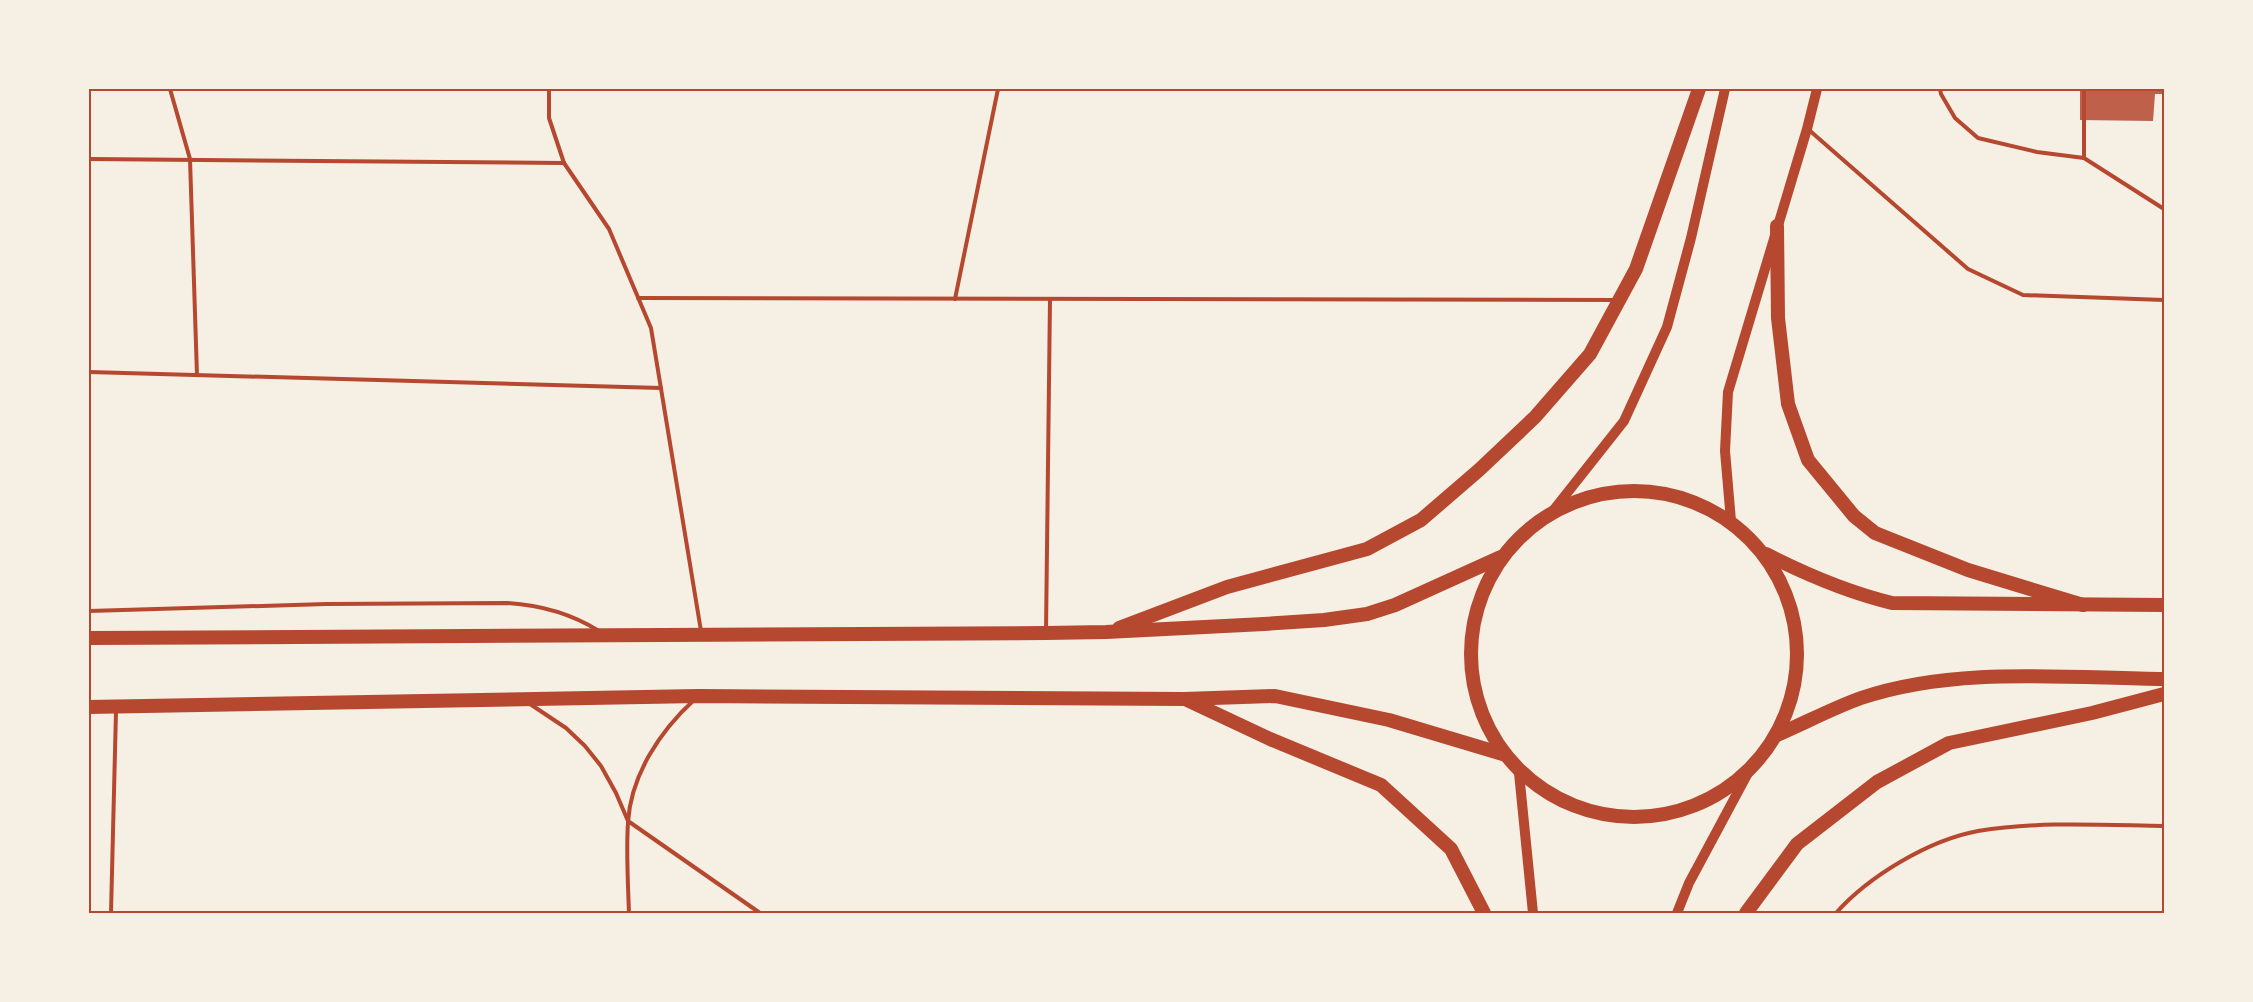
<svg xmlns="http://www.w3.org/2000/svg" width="2253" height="1002" viewBox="0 0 2253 1002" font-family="'Source Sans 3',sans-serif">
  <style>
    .building { fill: #bf614a }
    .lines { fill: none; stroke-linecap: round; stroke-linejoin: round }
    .service { stroke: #b5482f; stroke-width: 4 }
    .secondary { stroke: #b5482f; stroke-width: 10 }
    .trunk { stroke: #b5482f; stroke-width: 14 }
    .neatline { fill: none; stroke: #b5482f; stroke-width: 2 }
  </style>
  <rect width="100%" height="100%" fill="#f6efe4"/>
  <polygon class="building" points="2080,89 2164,89 2164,94 2155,94 2153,121 2080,120"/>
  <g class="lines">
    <g class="service">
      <polyline points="170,89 190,159 197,375"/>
      <polyline points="549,89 549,118 564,163 609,229 651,328 701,631"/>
      <polyline points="1940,89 1941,94 1955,118 1978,138 2037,152 2084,158 2164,209"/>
      <polyline points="1809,130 1968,269 2023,295 2164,300"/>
      <polyline points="2084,158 2084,89"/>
      <polyline points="89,159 564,163"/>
      <polyline points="638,298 1616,300"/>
      <polyline points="955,299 998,89"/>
      <polyline points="89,372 661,388"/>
      <path d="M 89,611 L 326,604 L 507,603 C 541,605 570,613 599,631"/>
      <polyline points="1046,631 1050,299"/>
      <polyline points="530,704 566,728 585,746 601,766 616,793 628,821 760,913"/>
      <polyline points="111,913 116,711"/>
      <path d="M 629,913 C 628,883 626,852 628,822 C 631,775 660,731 694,700"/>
      <path d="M 1836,913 C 1869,876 1929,840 1978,831 C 2039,821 2103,825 2164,826"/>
    </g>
    <g class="secondary">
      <polyline points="1552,512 1624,421 1667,327 1691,238 1725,89"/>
      <polyline points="1731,521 1725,451 1728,392 1807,129 1817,89"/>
      <polyline points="1519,773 1533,913"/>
      <polyline points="1677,913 1689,883 1748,773"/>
    </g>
    <g class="trunk">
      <polyline points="1777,226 1778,318 1788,404 1808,460 1854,516 1875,533 1968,570 2083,605"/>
      <circle cx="1634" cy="654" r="163"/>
      <path d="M 1766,554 C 1807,575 1847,592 1892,603 L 2164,605"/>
      <polyline points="1119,628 1227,587 1367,549 1421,520 1479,470 1535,417 1590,354 1636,269 1699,89"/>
      <polyline points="89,638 1046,633 1106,632 1264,624 1324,620 1367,614 1395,605 1501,557"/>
      <polyline points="1187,700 1270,739 1381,785 1451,849 1484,913"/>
      <polyline points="89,707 698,696 1184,699 1275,696 1389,720 1506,755"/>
      <path d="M 1777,735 C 1805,723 1833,708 1861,698 C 1955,666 2066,678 2164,679"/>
      <polyline points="1746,913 1797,844 1877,782 1949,743 2092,713 2164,694"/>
    </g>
  </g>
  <rect width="2253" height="1002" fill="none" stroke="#f6efe4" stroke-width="180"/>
  <rect x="90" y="90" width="2073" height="822" class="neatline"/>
</svg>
